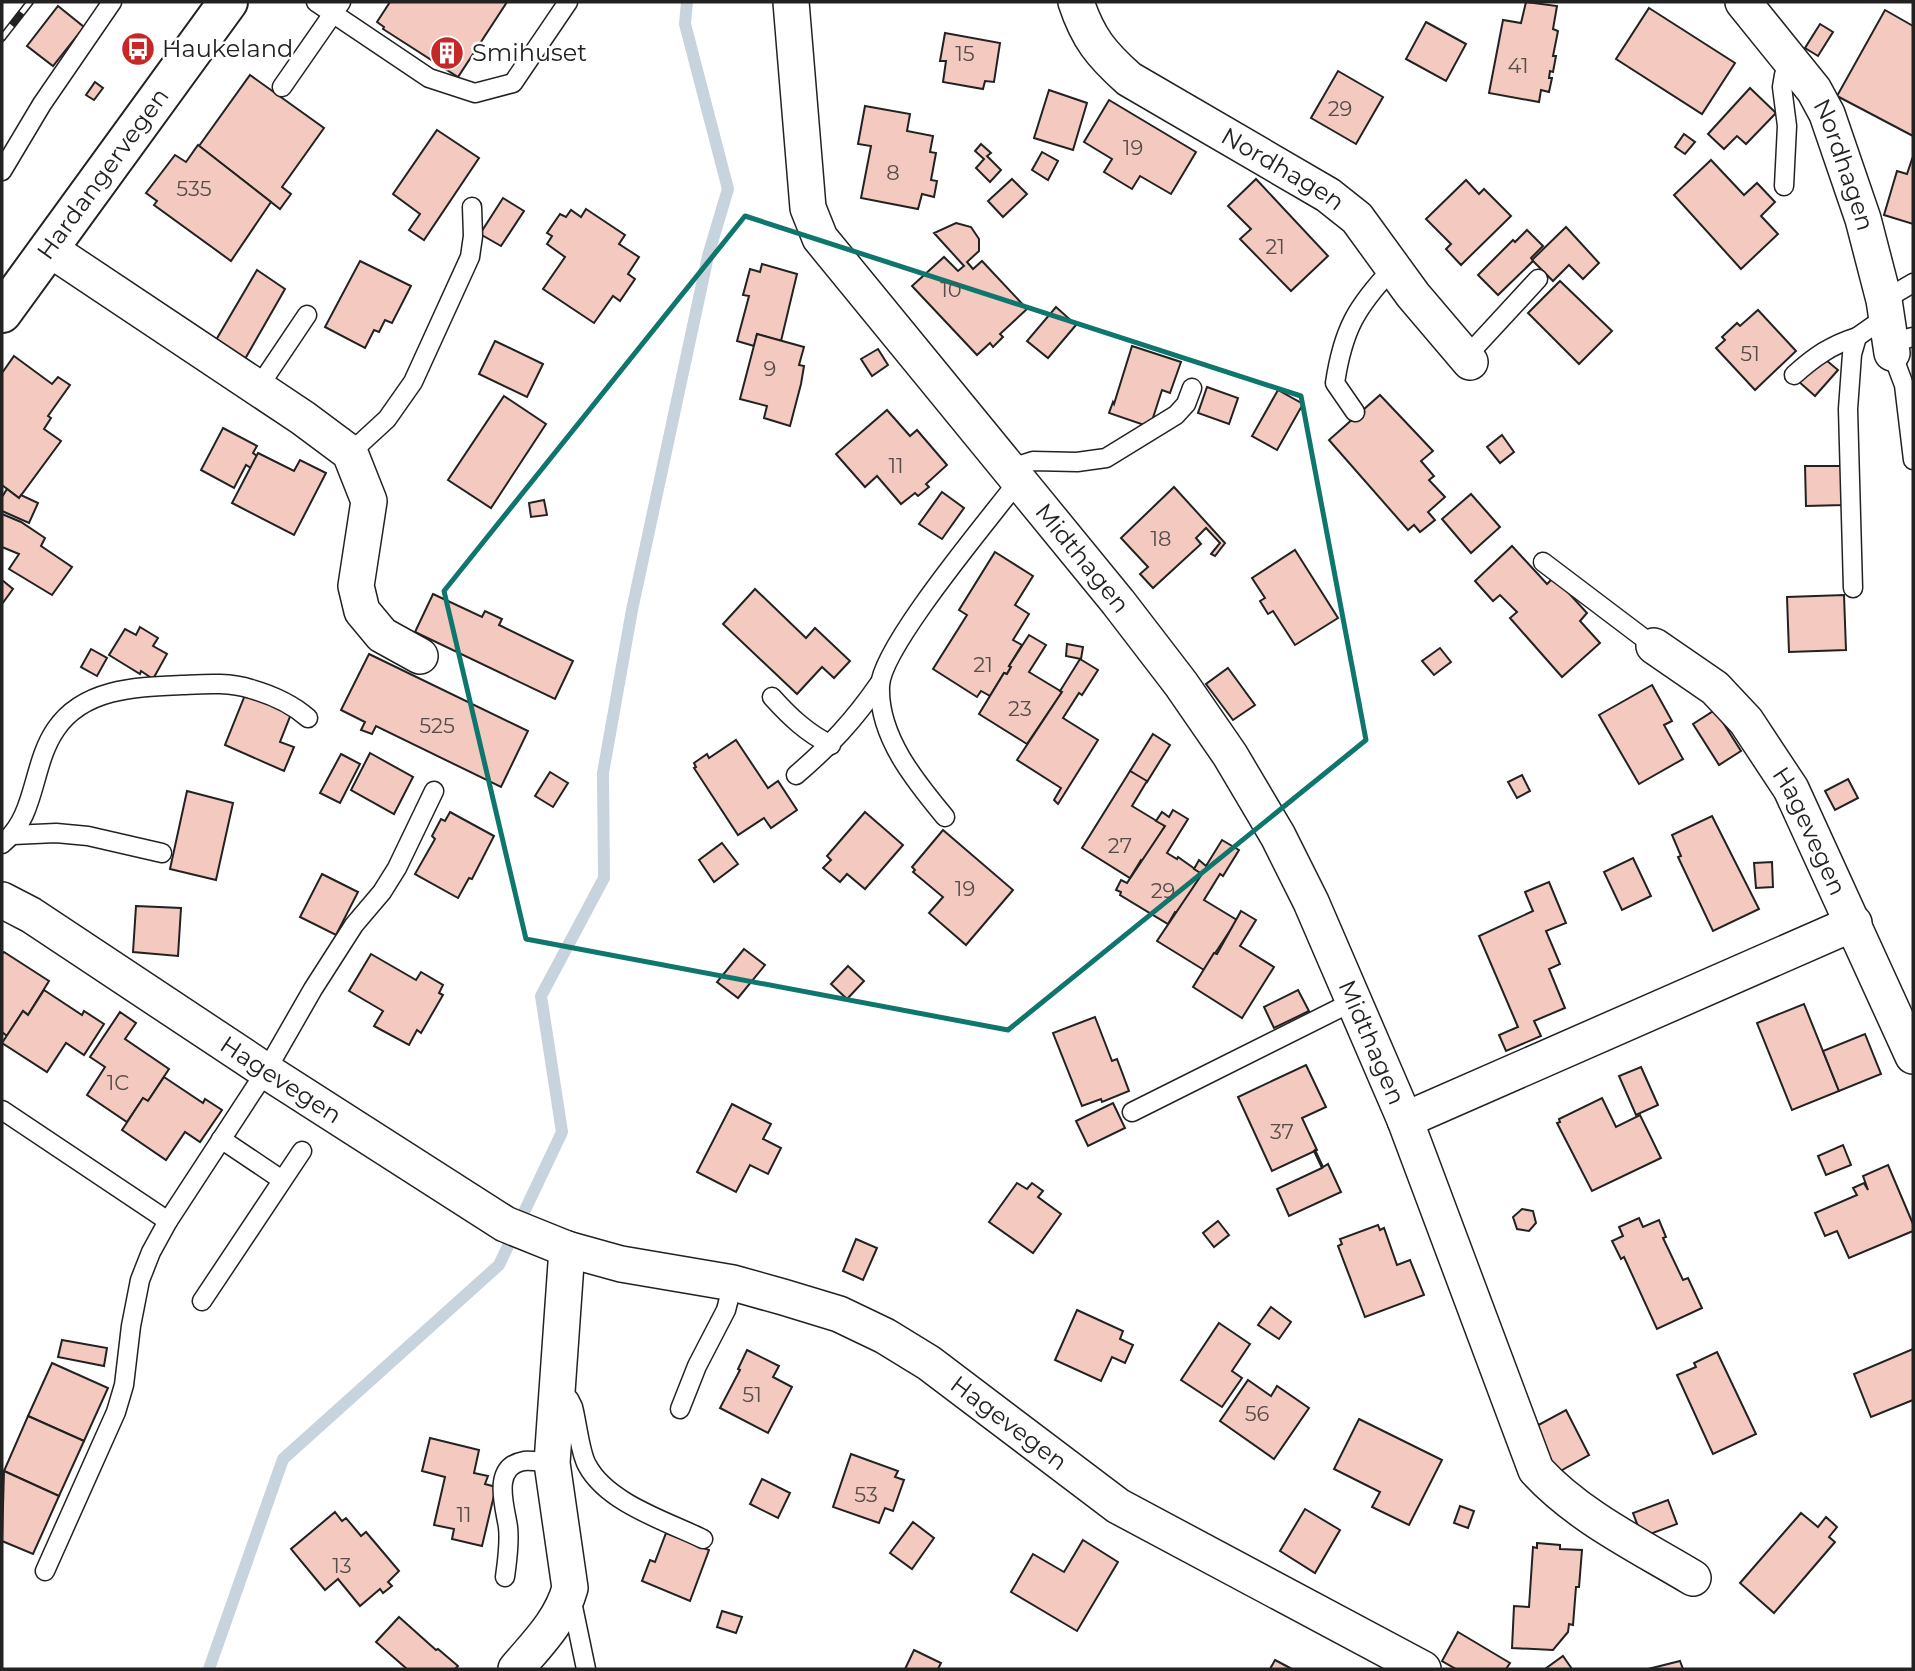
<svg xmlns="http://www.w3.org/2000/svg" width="1915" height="1671" viewBox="0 0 1915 1671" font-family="Montserrat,sans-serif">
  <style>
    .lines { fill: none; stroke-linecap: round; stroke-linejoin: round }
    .stream { stroke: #c7d3dd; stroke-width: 12 }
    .building { fill: #f3c9c0; stroke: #222; stroke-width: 2 }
    .lane-casing { stroke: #222; stroke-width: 21 }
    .street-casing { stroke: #222; stroke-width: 38 }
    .primary-casing { stroke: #222; stroke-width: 42 }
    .lane { stroke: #fff; stroke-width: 18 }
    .street { stroke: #fff; stroke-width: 35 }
    .primary { stroke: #fff; stroke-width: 38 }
    .rail-casing { stroke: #222; stroke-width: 8 }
    .rail { stroke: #fff; stroke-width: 5; stroke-dasharray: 16; stroke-linecap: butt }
    .marked { fill: none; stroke: #0f766e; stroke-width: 5; stroke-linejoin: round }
    .labels { text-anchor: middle; stroke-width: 5; stroke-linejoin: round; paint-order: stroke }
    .number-label { font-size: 21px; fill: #564c4a }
    .poi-label { font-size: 24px; fill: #222; stroke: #fff; text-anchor: start }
    .street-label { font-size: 24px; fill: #222; stroke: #fff }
  </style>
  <rect width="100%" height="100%" fill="#fff"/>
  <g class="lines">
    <polyline class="stream" points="209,1669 283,1459 499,1265 562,1132 541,996 604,878 603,773 632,610 708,256 728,189 685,24 687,2"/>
  </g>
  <g class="building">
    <polygon points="390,2 507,2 458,77 383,29 384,27 377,22"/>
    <polygon points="1526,2 1557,6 1553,29 1558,31 1553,56 1556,56 1553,72 1550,71 1549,78 1552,78 1549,92 1541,90 1539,102 1489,93 1503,20 1521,23"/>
    <polygon points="58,6 84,27 53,66 27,46"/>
    <polygon points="1649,8 1735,63 1702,114 1616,59"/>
    <polygon points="1885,10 1913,26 1913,136 1837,96"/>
    <polygon points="1426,22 1466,44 1446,81 1406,59"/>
    <polygon points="1820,24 1833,32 1818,56 1805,48"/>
    <polygon points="945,33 1000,43 994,82 985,81 983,89 943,82 946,61 940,61"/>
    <polygon points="1338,71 1383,97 1356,144 1311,118"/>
    <polygon points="250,75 324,128 282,187 291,194 280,209 199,146"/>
    <polygon points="95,82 103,88 94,100 86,95"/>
    <polygon points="1750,88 1776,113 1746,144 1737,136 1724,149 1708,134"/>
    <polygon points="1049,90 1087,103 1073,150 1034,138"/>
    <polygon points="1109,100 1196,152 1171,194 1140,176 1132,189 1104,172 1112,159 1084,142"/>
    <polygon points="865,106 910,114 907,131 933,136 930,152 936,153 931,180 937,181 934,197 922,194 918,209 861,198 871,146 858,144"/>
    <polygon points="437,130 479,158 424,240 409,230 420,214 393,194"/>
    <polygon points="1684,134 1695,142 1685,154 1675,147"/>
    <polygon points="981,144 991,153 987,156 1001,170 990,182 976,168 984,159 975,151"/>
    <polygon points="198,145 271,202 231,261 154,205 157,201 146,193 175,155 186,162"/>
    <polygon points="1042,152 1058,161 1048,180 1032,170"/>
    <polygon points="1912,159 1913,160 1913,224 1884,215 1897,171 1907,174"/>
    <polygon points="1711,160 1744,195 1757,183 1775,202 1761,216 1778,234 1741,269 1674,195"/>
    <polygon points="1012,179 1027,194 1003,217 988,201"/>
    <polygon points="1256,179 1328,256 1291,291 1240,239 1251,229 1228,206"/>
    <polygon points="1466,180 1479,194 1484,189 1511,216 1461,265 1446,249 1451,244 1426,219"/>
    <polygon points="503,198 524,211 501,246 480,234"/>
    <polygon points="586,209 625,235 619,244 639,257 628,274 635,279 620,301 613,296 594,323 543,289 565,257 547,244 552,236 547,233 560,214 566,217 571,210 581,217"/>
    <polygon points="956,223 971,227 979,239 979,251 967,262 973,269 982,261 1027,309 1000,334 1003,337 993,347 990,343 977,355 912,286 944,257 958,271 964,266 934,233"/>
    <polygon points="1566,227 1599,263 1583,279 1569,265 1553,281 1532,260"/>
    <polygon points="1527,230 1543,246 1531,258 1533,261 1498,295 1478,275 1513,240 1515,242"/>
    <polygon points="360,261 411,286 392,323 385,320 379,332 374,330 365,348 325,327"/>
    <polygon points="762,264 797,274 781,341 757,334 754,346 737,341 749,296 743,295 750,269 760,272"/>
    <polygon points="257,270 285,289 245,359 216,340"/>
    <polygon points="1560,281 1612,331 1579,364 1528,313"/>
    <polygon points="1056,307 1076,325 1048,358 1027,341"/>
    <polygon points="1758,310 1796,351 1755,390 1716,348 1725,340 1722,337 1737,323 1740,326"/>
    <polygon points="757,334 804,347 799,365 804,366 801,384 790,426 764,418 767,406 740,399"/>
    <polygon points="495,341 543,364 527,397 479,374"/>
    <polygon points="1132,346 1181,362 1170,393 1162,390 1150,427 1109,413 1113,402 1114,404"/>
    <polygon points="878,349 888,365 872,376 861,359"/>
    <polygon points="1820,355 1838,370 1815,396 1798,381"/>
    <polygon points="14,356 52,384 58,377 70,385 48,416 51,418 44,429 61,441 19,498 2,485 2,373"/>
    <polygon points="1207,387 1238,398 1229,424 1198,413"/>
    <polygon points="1278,390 1303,404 1277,450 1252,436"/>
    <polygon points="1380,395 1433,451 1421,461 1434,476 1429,480 1445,497 1428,512 1435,520 1420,532 1414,525 1408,530 1329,440"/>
    <polygon points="504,396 546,424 491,508 448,480"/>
    <polygon points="887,410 910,436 917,430 947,465 926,484 929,487 918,496 915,493 901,504 877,476 865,487 836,454"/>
    <polygon points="223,428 257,446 253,453 257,456 251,468 246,465 234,488 201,470"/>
    <polygon points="1502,435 1514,452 1500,463 1487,447"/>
    <polygon points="258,453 294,471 300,460 326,473 294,535 232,503"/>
    <polygon points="1805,466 1844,466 1844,505 1806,506"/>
    <polygon points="1174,487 1225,543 1215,556 1211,554 1220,543 1206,528 1196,538 1201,544 1153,588 1140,574 1148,567 1121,538"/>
    <polygon points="7,489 19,498 21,495 38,503 29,523 2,511 2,497"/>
    <polygon points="942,492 964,508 942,539 919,524"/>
    <polygon points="1471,494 1500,527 1471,553 1442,519"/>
    <polygon points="544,500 547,515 531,517 529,503"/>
    <polygon points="2,514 21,522 45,538 41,546 72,567 52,595 9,569 19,554 2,547"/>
    <polygon points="1512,546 1547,584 1554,577 1587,613 1580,621 1600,643 1562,677 1510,618 1517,612 1500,595 1493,601 1475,581"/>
    <polygon points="1295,550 1338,618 1295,645 1273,611 1268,614 1260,601 1265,598 1252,578"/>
    <polygon points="995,552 1033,576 1015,605 1029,614 1013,640 1022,645 1009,666 1011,667 1007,674 1004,673 990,696 981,691 977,697 933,669 967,615 959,610"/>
    <polygon points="2,580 13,589 2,604"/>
    <polygon points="755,589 806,638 815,628 850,661 834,678 822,667 797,694 723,624"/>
    <polygon points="433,594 482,617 485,611 502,619 499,625 573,661 555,699 415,632"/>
    <polygon points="1844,595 1846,650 1789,652 1787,597"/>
    <polygon points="140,627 158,638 153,646 167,654 153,679 141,671 140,674 109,655 125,629 136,635"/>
    <polygon points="1029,635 1046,645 1029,672 1062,692 1027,744 979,714 1004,673 1007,674 1011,667 1009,666"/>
    <polygon points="1067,644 1083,647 1081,659 1066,656"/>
    <polygon points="1440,648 1451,662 1434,675 1422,661"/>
    <polygon points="91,649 107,658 97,676 81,667"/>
    <polygon points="369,654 528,731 501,787 376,726 372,734 361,730 365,722 341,710"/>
    <polygon points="1080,659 1098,670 1082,695 1079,693 1063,718 1098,740 1058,804 1054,800 1061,788 1017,760 1062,692 1060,691"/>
    <polygon points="1228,668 1255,705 1233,720 1206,684"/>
    <polygon points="1652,685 1672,721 1664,725 1683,759 1639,784 1599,715"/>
    <polygon points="247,690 293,709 280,742 294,747 284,771 225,745"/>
    <polygon points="1715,710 1741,751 1719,765 1693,724"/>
    <polygon points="1153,734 1170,745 1147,782 1130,771"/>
    <polygon points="736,740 768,788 778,781 797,810 771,828 764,818 738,835 694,768 696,767 694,763 707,754 709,758"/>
    <polygon points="370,753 413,777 394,814 351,790"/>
    <polygon points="341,754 360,764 340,803 320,793"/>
    <polygon points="1130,771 1147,781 1132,806 1165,826 1143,862 1141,860 1130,878 1082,848"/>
    <polygon points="550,772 568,783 553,807 535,796"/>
    <polygon points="1522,775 1530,791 1517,798 1508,782"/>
    <polygon points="1848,779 1858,798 1835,810 1825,791"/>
    <polygon points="187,791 233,803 216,880 170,869"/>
    <polygon points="1173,810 1188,819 1167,853 1177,859 1178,857 1202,874 1177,913 1175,912 1168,924 1120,895 1121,892 1116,890 1121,880 1127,883 1165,826 1156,821 1162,812 1169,817"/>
    <polygon points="450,812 494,836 472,879 469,878 458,898 415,874 435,839 432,836 441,819 445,821"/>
    <polygon points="865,812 903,845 865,889 847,874 840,882 823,868 831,860 827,856"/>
    <polygon points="1712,816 1759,909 1713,931 1678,857 1681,856 1672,835"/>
    <polygon points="943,830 1013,890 966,945 929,913 943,897 913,872 915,870 912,867"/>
    <polygon points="1222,840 1239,850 1223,876 1220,874 1204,900 1237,920 1204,970 1157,941 1202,874 1194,869 1199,860 1206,866"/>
    <polygon points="722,843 738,864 714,882 699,860"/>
    <polygon points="1633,858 1651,896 1622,910 1604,872"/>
    <polygon points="1772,862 1773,887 1756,888 1754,863"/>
    <polygon points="322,874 358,892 336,935 300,917"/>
    <polygon points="1549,882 1566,923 1546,931 1560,964 1549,969 1565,1008 1534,1021 1541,1036 1506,1051 1499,1035 1518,1027 1479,936 1533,911 1525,892"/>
    <polygon points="136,906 181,908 178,956 133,952"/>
    <polygon points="1241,911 1256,920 1240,946 1274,967 1242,1018 1193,987 1214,953 1217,954"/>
    <polygon points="744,949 765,965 738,998 717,982"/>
    <polygon points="4,952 49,981 28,1015 23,1011 7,1036 2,1032 2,954"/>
    <polygon points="371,954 416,980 421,972 443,985 439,993 443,995 421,1033 417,1030 409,1045 374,1026 383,1011 349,991"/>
    <polygon points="848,966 864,981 847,999 831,984"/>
    <polygon points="44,990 82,1015 84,1011 104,1024 84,1055 66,1043 47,1072 2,1043 23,1011 28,1015"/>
    <polygon points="1298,990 1309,1011 1274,1028 1264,1007"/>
    <polygon points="1804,1004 1839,1091 1792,1110 1757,1023"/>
    <polygon points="120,1012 136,1023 125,1039 169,1069 148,1101 143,1098 127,1122 87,1095 105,1067 90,1057"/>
    <polygon points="1095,1017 1112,1061 1117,1059 1129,1091 1102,1102 1101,1099 1082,1106 1053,1033"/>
    <polygon points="1865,1034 1881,1074 1839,1091 1823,1051"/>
    <polygon points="1306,1065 1326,1107 1302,1118 1317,1150 1272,1171 1238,1097"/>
    <polygon points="1641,1067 1658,1105 1636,1115 1619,1076"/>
    <polygon points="164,1077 203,1103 205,1099 222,1110 200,1142 185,1132 166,1160 122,1130 143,1098 148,1101"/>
    <polygon points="1602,1098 1616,1127 1640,1115 1661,1158 1592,1191 1557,1123 1560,1122 1559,1119"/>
    <polygon points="1113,1103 1125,1128 1088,1146 1076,1121"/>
    <polygon points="732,1104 771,1124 763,1139 781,1148 768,1174 750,1165 736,1192 697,1172"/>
    <polygon points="1843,1145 1851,1165 1826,1175 1818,1156"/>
    <polygon points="1315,1150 1323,1167 1328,1164 1341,1192 1289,1216 1277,1189 1322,1168 1314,1151"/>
    <polygon points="1888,1165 1913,1224 1913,1231 1849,1258 1837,1231 1825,1236 1815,1213 1857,1195 1853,1188 1864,1183 1868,1190 1863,1176"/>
    <polygon points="1017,1183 1027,1189 1032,1183 1043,1191 1038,1197 1061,1214 1033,1253 989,1222"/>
    <polygon points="1522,1209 1533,1211 1536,1223 1529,1231 1517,1229 1513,1217"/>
    <polygon points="1639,1218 1643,1227 1659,1220 1666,1237 1663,1238 1683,1280 1688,1278 1702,1308 1657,1329 1624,1257 1621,1259 1612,1241 1623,1236 1619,1227"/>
    <polygon points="1218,1221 1229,1235 1214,1247 1203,1233"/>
    <polygon points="1378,1225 1380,1230 1384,1228 1397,1265 1410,1260 1424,1295 1365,1317 1338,1246 1342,1244 1340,1239"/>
    <polygon points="856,1239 877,1248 863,1280 843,1271"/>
    <polygon points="1271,1307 1291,1322 1279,1339 1258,1325"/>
    <polygon points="1077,1310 1123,1331 1120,1339 1133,1345 1125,1363 1112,1357 1101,1381 1055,1360"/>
    <polygon points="1219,1323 1250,1344 1232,1371 1242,1378 1222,1407 1181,1380"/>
    <polygon points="62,1340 107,1348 104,1366 58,1357"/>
    <polygon points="1913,1349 1913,1400 1871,1417 1854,1374"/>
    <polygon points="747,1350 779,1366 773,1377 792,1387 768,1433 720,1408 740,1370 738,1369"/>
    <polygon points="1717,1352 1756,1434 1713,1454 1677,1375 1696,1367 1694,1363"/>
    <polygon points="52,1363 108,1388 84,1441 28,1416"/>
    <polygon points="1248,1380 1271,1396 1277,1386 1309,1408 1274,1459 1220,1421"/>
    <polygon points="1566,1410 1589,1455 1555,1474 1531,1429"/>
    <polygon points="28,1416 84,1441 59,1496 4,1471"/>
    <polygon points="1359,1419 1442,1460 1409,1525 1372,1507 1380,1492 1334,1469"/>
    <polygon points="430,1438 479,1450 474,1473 488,1476 485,1484 496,1487 482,1546 452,1539 454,1529 434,1525 445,1477 422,1471"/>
    <polygon points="851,1454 898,1471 895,1477 904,1480 893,1511 885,1508 879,1523 833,1507"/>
    <polygon points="4,1471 59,1496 33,1554 2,1541"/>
    <polygon points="762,1479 790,1493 778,1518 750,1504"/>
    <polygon points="1668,1500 1677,1524 1642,1537 1633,1513"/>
    <polygon points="1460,1506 1474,1511 1468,1528 1454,1523"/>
    <polygon points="1305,1509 1340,1530 1315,1573 1280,1551"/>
    <polygon points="335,1512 342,1521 346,1518 361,1536 366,1532 399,1571 388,1582 392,1586 383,1593 380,1589 360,1606 338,1579 325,1590 291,1549"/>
    <polygon points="1801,1513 1818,1527 1826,1517 1837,1527 1829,1537 1835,1542 1774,1613 1740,1583"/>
    <polygon points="913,1522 934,1538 912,1569 890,1553"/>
    <polygon points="666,1533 709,1550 690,1601 642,1581 650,1560 655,1562"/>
    <polygon points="1083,1540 1118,1562 1077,1631 1011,1592 1033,1554 1064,1572"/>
    <polygon points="1537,1543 1560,1545 1560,1549 1582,1550 1579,1587 1576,1587 1573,1625 1569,1624 1568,1632 1553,1650 1512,1648 1514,1606 1529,1607 1533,1547 1537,1548"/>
    <polygon points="722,1611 742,1617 736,1633 717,1627"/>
    <polygon points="399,1617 436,1650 438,1649 458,1666 455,1669 407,1669 376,1642"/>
    <polygon points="1458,1632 1510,1663 1506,1669 1456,1669 1442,1661"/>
    <polygon points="914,1650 941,1663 938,1669 905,1669"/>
    <polygon points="1563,1656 1572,1669 1545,1669"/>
    <polygon points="1275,1660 1292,1669 1270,1669"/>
    <polygon points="1680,1661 1683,1669 1648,1669"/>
  </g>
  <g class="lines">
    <g class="lane-casing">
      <g id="lane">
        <polyline points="316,2 429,78 475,93 513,83 568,2"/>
        <polyline points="282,87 341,2"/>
        <polyline points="2,171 42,104 112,2"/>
        <polyline points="1784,186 1787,126 1782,87 1784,75 1792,62"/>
        <polyline points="1884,300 1913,283"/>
        <polyline points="1891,343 1913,337"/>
        <polyline points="1892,353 1904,385 1913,460"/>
        <polyline points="1466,357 1538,279"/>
        <path d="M 1794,375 C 1814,357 1831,345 1857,337"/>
        <polyline points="258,388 307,315"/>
        <path d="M 1355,412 L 1335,383 C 1343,330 1356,307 1393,268"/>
        <polyline points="350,453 387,419 413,382 470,257 473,236 472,207"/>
        <polyline points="1011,468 1033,461 1077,462 1106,458 1176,415 1186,404 1192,388"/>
        <polyline points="1543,562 1654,646"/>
        <polyline points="1853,588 1848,409 1852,354 1857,337 1887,316"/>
        <path d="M 772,697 C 790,717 807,733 831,745"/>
        <path d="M 796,775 C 830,746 854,720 879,684"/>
        <path d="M 945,817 C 915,781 878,736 880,686 C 881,647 991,517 1019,480"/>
        <polyline points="13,835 56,833 88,836 162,853"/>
        <path d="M 2,844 C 37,816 31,765 56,729 C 84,688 137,687 182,685 C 205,684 229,682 251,689 C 272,695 292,704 308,718"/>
        <polyline points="2,1110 168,1221"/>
        <polyline points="1132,1112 1354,1001"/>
        <polyline points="221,1139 282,1180"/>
        <polyline points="202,1301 302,1151"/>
        <path d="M 560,1392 L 569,1399 L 573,1407 C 577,1422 580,1453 587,1465 C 607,1503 666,1521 703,1539"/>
        <polyline points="680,1409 697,1366 726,1310 733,1283"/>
        <polyline points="45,1571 116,1412 124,1385 131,1326 140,1280 151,1252 168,1221 266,1071 313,989 354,925 382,892 397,868 434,791"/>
        <path d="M 505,1577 C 507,1561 510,1544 508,1527 C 505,1506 491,1467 524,1461 C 533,1460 544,1463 552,1463"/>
        <polyline points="571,1597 586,1669"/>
      </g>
    </g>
    <g class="street-casing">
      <g id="street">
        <path id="s1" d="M 791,2 L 808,208 L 820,238 L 1118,602 L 1181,684 L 1230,755 L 1278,836 L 1311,902 L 1405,1120 L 1536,1470 C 1579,1517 1640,1546 1693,1578"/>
        <path id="s2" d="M 1076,2 C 1088,38 1101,54 1129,79 L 1328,195 L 1357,218 L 1413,295 L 1470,362"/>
        <path id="s3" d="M 1743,2 L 1814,90 L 1827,114 L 1863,219 L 1884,300 L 1892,353"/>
        <polyline points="48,248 303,418 350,453 369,501 356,586 362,611 382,635 420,656"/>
        <path id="s4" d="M 1654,646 L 1715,688 L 1746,721 L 1791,789 L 1913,1056"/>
        <path id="s5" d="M 2,900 L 31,915 L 266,1071 L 505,1224 L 567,1249 L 621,1264 L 733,1283 L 783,1297 L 839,1314 L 885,1336 L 929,1363 L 1118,1506 L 1423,1669"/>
        <polyline points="1405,1120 1854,923"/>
        <path d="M 516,1669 C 537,1644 561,1621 570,1588 L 552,1463 L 567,1249"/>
      </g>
    </g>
    <g class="primary-casing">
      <g id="primary">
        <path id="s6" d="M 2,313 L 228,2"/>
      </g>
    </g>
    <use href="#lane" class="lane"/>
    <use href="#street" class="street"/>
    <use href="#primary" class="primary"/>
    <g class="rail-casing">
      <polyline id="rail" points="2,38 30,2"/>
    </g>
    <use href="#rail" class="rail"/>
  </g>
  <path class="marked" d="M 745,216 L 1301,396 L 1366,740 L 1008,1030 L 526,939 L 444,591 Z"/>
  <defs>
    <g id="bus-disc" transform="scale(1.75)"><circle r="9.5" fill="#c62828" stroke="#fff"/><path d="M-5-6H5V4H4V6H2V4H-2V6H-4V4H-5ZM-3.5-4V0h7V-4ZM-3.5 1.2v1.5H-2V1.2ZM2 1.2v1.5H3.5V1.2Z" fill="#fff"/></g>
    <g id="building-disc" transform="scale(1.75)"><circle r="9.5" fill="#c62828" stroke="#fff"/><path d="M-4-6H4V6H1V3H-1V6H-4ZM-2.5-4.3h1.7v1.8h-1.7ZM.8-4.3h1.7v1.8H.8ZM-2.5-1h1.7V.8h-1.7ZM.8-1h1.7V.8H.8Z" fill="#fff"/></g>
  </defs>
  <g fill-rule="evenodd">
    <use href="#bus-disc" x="138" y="49"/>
    <use href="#building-disc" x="447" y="53"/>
  </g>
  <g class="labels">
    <g class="number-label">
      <text x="965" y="61">15</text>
      <text x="1518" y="73">41</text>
      <text x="1340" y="116">29</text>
      <text x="1133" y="155">19</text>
      <text x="893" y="180">8</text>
      <text x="194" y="196">535</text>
      <text x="1275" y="254">21</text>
      <text x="951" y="297">10</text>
      <text x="1750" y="361">51</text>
      <text x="770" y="376">9</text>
      <text x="896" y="473">11</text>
      <text x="1161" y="546">18</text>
      <text x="983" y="672">21</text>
      <text x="1020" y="716">23</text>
      <text x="437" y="733">525</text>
      <text x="1120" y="853">27</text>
      <text x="965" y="896">19</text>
      <text x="1163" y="898">29</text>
      <text x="118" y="1090">1C</text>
      <text x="1282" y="1139">37</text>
      <text x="752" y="1402">51</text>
      <text x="1257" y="1421">56</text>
      <text x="866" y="1502">53</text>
      <text x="464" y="1522">11</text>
      <text x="342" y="1573">13</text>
    </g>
    <g class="poi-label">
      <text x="162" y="57">Haukeland</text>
      <text x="472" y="61">Smihuset</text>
    </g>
    <g class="street-label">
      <text dy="8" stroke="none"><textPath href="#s3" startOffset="194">Nordhagen</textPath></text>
      <text dy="8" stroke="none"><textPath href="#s2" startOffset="273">Nordhagen</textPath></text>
      <text dy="8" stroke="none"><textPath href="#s6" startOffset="172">Hardangervegen</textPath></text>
      <text dy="8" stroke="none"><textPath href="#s1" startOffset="653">Midthagen</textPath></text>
      <text dy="8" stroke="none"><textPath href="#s4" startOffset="247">Hagevegen</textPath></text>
      <text dy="8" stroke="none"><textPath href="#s1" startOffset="1220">Midthagen</textPath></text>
      <text dy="8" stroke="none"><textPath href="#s5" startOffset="332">Hagevegen</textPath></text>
      <text dy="8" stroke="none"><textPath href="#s5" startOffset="1148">Hagevegen</textPath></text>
    </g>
  </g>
  <rect width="1915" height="1671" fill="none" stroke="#222222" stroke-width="7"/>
</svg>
